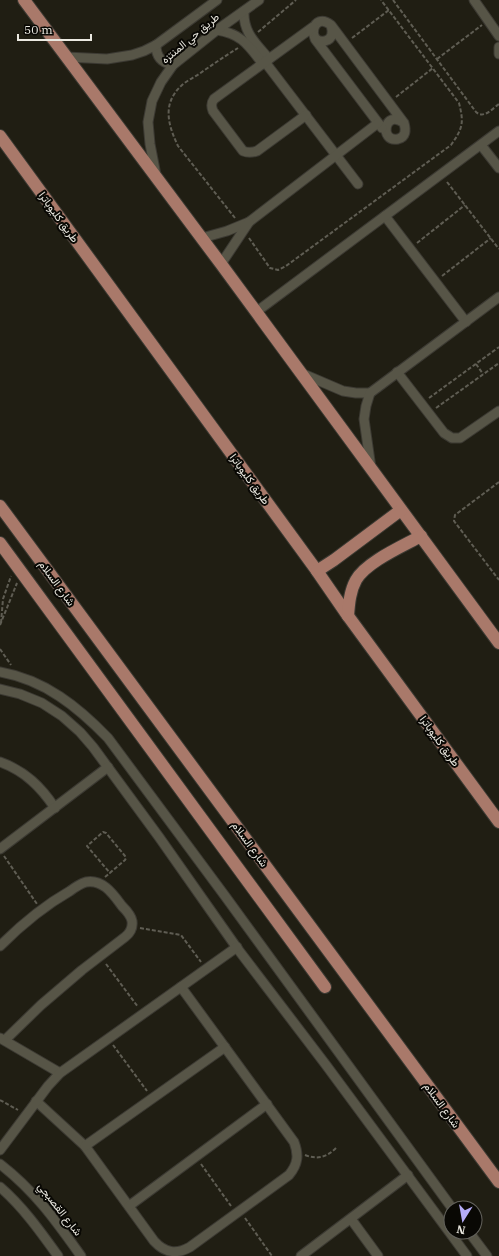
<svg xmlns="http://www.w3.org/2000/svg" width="499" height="1256" viewBox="0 0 499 1256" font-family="'IBM Plex Serif',Vazirmatn,serif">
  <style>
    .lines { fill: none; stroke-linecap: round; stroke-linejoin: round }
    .minor-casing { stroke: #3c3a33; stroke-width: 11 }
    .major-casing { stroke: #3c3a33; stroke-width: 14 }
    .path { stroke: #5f5d53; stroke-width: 2; stroke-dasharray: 4 2; stroke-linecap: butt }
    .minor { stroke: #575547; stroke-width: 9 }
    .major { stroke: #a9796a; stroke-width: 12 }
    .labels { text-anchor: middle; stroke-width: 4; stroke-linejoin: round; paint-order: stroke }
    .street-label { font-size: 11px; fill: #ebe9e1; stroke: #090804 }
  </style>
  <rect width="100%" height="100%" fill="#201e13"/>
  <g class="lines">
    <g class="minor-casing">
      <g id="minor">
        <polyline points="474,0 499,36"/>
        <path d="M 244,11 C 243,33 256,43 269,59"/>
        <path d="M 331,25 C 333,32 333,39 325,41 C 306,45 312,10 331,25 L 404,123 C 406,130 406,137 398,139 C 379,143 384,108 404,123"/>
        <path d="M 217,30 C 242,34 248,45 263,64"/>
        <polyline points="315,39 382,128"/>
        <path d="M 156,45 C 156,57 162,63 173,65"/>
        <polyline points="499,47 499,54"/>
        <polyline points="66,57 107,59 132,55 144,51 156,45 217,0"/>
        <polyline points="265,62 358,184"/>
        <path d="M 306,115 L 257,151 C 251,153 248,153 243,151 L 213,111 C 211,106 211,103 214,99 L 313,27"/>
        <polyline points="481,145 499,168"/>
        <polyline points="156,175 150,144 148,122 152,101 161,82 173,65 217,30 259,0"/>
        <polyline points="385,216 466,322"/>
        <polyline points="202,238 227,231 249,222 378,123"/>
        <polyline points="221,264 249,222"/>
        <polyline points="256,312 499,131"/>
        <polyline points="397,372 444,433 452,438 460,438 499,411"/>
        <polyline points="301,373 343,391 356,393 370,393"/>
        <polyline points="371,468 364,419 366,406 370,393 499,297"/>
        <path d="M 0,672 C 45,680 78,707 108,738 L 225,896 L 452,1208"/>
        <polyline points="0,689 20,694 42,703 62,716 80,732 93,747 159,837 237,948 326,1065 467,1256"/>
        <path d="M 0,762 C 25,771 41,787 55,808"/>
        <polyline points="0,849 108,767"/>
        <path d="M 0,946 C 22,924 42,907 70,891 C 74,888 80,884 86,882 C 103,879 113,894 122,906 C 126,910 131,915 132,921 C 133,928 130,933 125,937 L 82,970 L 41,1005 L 5,1040"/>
        <polyline points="0,1038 60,1073"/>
        <path d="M 36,1101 L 85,1146 L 154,1241 C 165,1253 176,1255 190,1247 L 289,1175 C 298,1164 299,1155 294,1142 L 181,987"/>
        <polyline points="85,1146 225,1047"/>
        <polyline points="0,1150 48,1086 60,1073 237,947"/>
        <path d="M 0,1164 C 35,1191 56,1221 81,1256"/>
        <path d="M 0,1187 C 23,1207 40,1231 58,1256"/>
        <polyline points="129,1206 267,1104"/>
        <polyline points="351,1219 378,1256"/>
        <polyline points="469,1232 487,1256"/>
        <polyline points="301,1256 408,1175"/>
      </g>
    </g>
    <g class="major-casing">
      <g id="major">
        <polyline points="24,0 221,264 499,643"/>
        <polyline points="0,136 317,571 348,616 499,822"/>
        <polyline points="0,506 499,1182"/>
        <polyline points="0,543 325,987"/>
        <polyline points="317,571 334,560 401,510"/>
        <path d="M 348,616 C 349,603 350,591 356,580 C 366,562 403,546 421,536"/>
      </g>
    </g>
    <g class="path">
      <path d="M 393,0 L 476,112 C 484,119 492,109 499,104"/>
      <polyline points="258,32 296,0"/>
      <polyline points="352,38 389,10"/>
      <polyline points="437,59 482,25"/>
      <polyline points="396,97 433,68"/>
      <polyline points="447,182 499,249"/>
      <path d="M 235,218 L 178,146 C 168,125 162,104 181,86 C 186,81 193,78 199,74 C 212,65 225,56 238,48"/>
      <path d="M 249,238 L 270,268 L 278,270 L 286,266 L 451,145 C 463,128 464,123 459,103 L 381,0"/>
      <polyline points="417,243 465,205"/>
      <polyline points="442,276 491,238"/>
      <polyline points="476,364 483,374"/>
      <polyline points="429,398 499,347"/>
      <polyline points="436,408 499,363"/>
      <polyline points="499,482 455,515 454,521 499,580"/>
      <polyline points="1,623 3,599 11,576"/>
      <polyline points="0,625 17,583"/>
      <polyline points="0,649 11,665"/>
      <polyline points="4,856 37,904"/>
      <polyline points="105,877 125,860 126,858 125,856 106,833 103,832 87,846 110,873"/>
      <polyline points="140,928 181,935 201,962"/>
      <polyline points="106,964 138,1007"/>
      <polyline points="113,1045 147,1091"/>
      <polyline points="0,1100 18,1110"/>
      <path d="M 305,1155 C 317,1160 327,1157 336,1148"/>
      <polyline points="201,1164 231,1206"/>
      <polyline points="245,1218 272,1256"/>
    </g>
    <use href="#minor" class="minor"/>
    <use href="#major" class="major"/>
  </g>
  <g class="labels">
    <g class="street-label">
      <text transform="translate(190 38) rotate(-40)" y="4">طريق حي المنتزه</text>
      <text transform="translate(59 217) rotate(54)" y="4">طريق كليوباترا</text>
      <text transform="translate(250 479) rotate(54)" y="4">طريق كليوباترا</text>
      <text transform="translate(57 583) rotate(54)" y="4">شارع السلام</text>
      <text transform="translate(440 741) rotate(54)" y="4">طريق كليوباترا</text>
      <text transform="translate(250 844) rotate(54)" y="4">شارع السلام</text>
      <text transform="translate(442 1105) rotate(54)" y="4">شارع السلام</text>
      <text transform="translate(60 1209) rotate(52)" y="4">شارع القصبجي</text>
    </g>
  </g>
  <g transform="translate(463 1220) rotate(191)"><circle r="19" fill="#090804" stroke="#63625c"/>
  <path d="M0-3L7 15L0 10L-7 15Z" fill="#b5acf8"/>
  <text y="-6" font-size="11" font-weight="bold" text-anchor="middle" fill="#ebe9e1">N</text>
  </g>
  <path d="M18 34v6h73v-6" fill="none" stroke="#ebe9e1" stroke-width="2"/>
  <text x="24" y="34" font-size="12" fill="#ebe9e1" stroke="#090804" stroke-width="3" paint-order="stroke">50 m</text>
</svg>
